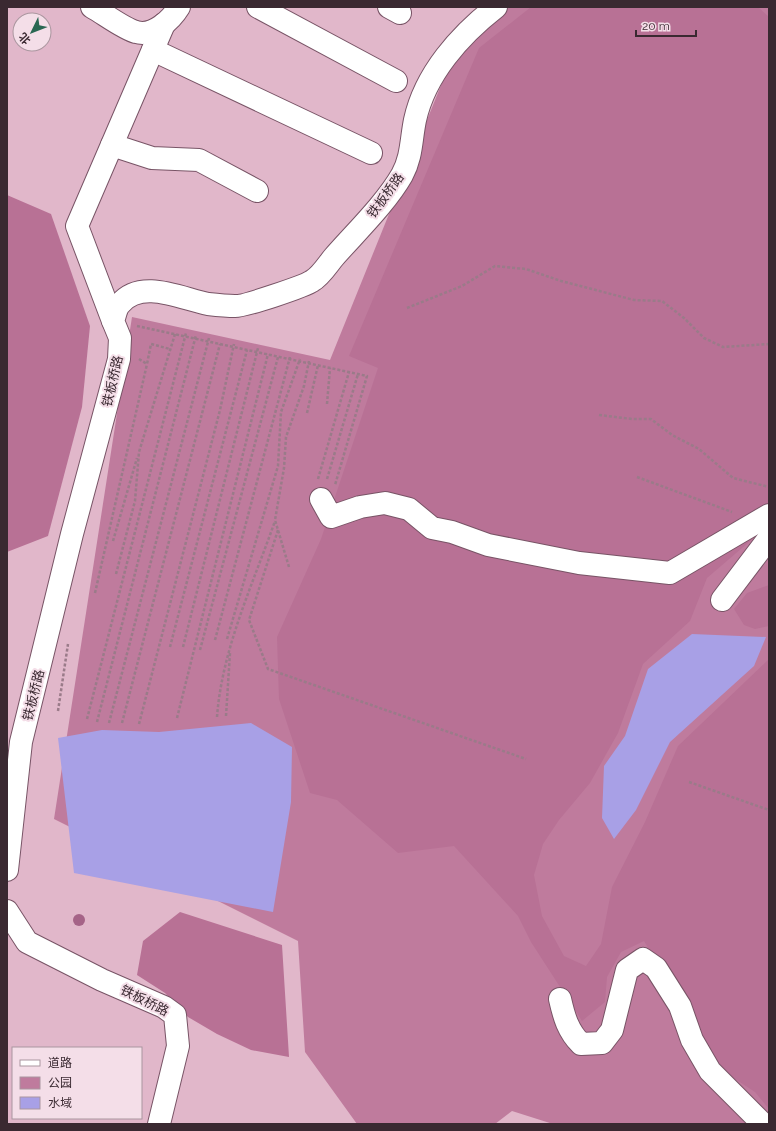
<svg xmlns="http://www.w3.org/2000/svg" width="776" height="1131" viewBox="0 0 776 1131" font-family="Raleway,'Noto Sans SC',sans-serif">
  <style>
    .green { fill: #bf7b9d }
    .forest { fill: #b87195 }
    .water { fill: #a8a0e6 }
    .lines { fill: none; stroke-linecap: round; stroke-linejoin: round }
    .minor-casing { stroke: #785466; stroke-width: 24 }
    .path { stroke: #9a7b89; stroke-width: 2.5; stroke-dasharray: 3 2; stroke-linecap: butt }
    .minor { stroke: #fff; stroke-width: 22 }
    .tree { fill: #a56387 }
    .labels { text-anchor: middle; stroke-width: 4; stroke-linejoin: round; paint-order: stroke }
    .street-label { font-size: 13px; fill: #3a2931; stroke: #f4dee8 }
  </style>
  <rect width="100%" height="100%" fill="#e1b7ca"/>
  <polygon class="green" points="509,7 769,7 769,1124 553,1124 512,1111 495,1124 357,1124 305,1052 298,941 54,819 132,317 330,360 450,63"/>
  <g class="forest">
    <polygon points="531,7 758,7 769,17 769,502 763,506 756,536 707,578 690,621 643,664 618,733 590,783 559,820 543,844 534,875 542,916 564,956 586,966 601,944 612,887 645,822 678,746 769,659 769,1109 755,1092 720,1069 644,941 621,952 607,977 605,1002 582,1021 531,942 518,916 454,846 398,853 337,800 310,793 279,699 277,637 321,539 378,368 349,356 479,48"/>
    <polygon points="7,195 51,214 90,326 82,407 48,536 7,552"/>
    <polygon points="769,585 769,626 755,629 744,625 734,609 747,593"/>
    <polygon points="180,912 282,945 289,1057 251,1050 217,1034 188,1017 165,993 137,975 143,941"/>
  </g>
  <g class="water">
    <polygon points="692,634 766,637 754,666 670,742 636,810 614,839 602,818 604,766 625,736 648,669"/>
    <polygon points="251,723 292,747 291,802 273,912 74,873 58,738 102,730 159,732"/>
  </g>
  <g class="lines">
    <g class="minor-casing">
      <g id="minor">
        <path d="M 92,7 C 103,13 124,29 136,32 C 153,37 171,20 179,7"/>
        <polyline points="258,7 396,81"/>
        <polyline points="389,7 400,13"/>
        <polyline points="153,50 371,153"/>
        <polyline points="112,145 152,158 199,160 257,191"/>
        <polyline points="113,321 77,226 164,24"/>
        <polyline points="321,499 331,517 360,507 385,503 409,509 432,528 452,532 488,545 579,563 670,573 769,515"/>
        <polyline points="722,600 769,538"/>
        <path d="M 7,870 L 21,742 L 72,534 L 119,359 L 120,338 L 113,321 C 115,316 116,308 120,304 C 141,278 182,299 208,304 C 217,305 226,306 235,306 C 243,307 305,286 312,281 C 321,276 328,264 334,257 C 356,232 386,203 402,175 C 412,157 411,139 415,120 C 425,74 460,35 496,7"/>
        <polyline points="7,911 27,942 102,980 164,1007 175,1015 178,1046 159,1124"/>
        <path d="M 560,999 C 564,1017 568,1031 581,1044 L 602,1043 L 612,1030 L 627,970 L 643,959 L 656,968 L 680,1006 L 692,1040 L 710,1071 L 763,1124"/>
      </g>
    </g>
    <g class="path">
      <polyline points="407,308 462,286 495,266 526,269 561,281 634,300 662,301 684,318 704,338 723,347 769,344"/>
      <polyline points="137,326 367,376 335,485"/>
      <polyline points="139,359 147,364 151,344 170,349"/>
      <polyline points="327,404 330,368"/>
      <polyline points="307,413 318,365"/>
      <polyline points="599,415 632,419 651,419 672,435 699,449 733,478 769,487"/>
      <polyline points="637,477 732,512"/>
      <polyline points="318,479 349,372"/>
      <polyline points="327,479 358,374"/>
      <polyline points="278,530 249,620 268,669 526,759"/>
      <polyline points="113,541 137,458"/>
      <polyline points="289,567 275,520 284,468 286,437 304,386 309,361"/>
      <polyline points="116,574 135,501 139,452 175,334"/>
      <polyline points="95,593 147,364"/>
      <polyline points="227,639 278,466 281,412 300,359"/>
      <polyline points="215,640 290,357"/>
      <polyline points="170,647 247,350"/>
      <polyline points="183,647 258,348"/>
      <polyline points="200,650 278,357"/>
      <polyline points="58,711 68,644"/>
      <polyline points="226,716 230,653"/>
      <path d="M 217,717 C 222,649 253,584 275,521"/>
      <polyline points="177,718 268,354"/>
      <polyline points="87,719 186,333"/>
      <polyline points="97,722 196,335"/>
      <polyline points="109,723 209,338"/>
      <polyline points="122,723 220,344"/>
      <polyline points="139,724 220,410 234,344"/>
      <polyline points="689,782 769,810"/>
    </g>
    <use href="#minor" class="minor"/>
  </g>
  <circle class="tree" cx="79" cy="920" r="6"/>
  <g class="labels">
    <g class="street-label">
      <text transform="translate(385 195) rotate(-54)" y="5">铁板桥路</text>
      <text transform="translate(112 381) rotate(-77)" y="5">铁板桥路</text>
      <text transform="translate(33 695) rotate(-76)" y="5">铁板桥路</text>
      <text transform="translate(145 1000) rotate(27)" y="5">铁板桥路</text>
    </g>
  </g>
  <rect width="776" height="1131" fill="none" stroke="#3a2931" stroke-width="16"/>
  <rect x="12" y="1047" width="130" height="72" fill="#f4dee8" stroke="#aa969f"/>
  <rect x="20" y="1060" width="20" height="6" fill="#ffffff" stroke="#aa969f"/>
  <text x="48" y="1067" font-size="12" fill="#3a2931">道路</text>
  <rect x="20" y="1077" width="20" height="12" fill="#bf7b9d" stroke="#aa969f"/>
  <text x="48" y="1087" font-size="12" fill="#3a2931">公园</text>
  <rect x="20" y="1097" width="20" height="12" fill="#a8a0e6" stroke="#aa969f"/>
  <text x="48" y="1107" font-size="12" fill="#3a2931">水域</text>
  <g transform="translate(32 32) rotate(227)"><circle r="19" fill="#f4dee8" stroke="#aa969f"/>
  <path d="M0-3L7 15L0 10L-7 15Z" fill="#296752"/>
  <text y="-6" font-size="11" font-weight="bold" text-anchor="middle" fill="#3a2931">北</text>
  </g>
  <path d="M636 30v6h60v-6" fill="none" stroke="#3a2931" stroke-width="2"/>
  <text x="642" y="30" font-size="12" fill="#3a2931" stroke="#f4dee8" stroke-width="3" paint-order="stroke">20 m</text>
</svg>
